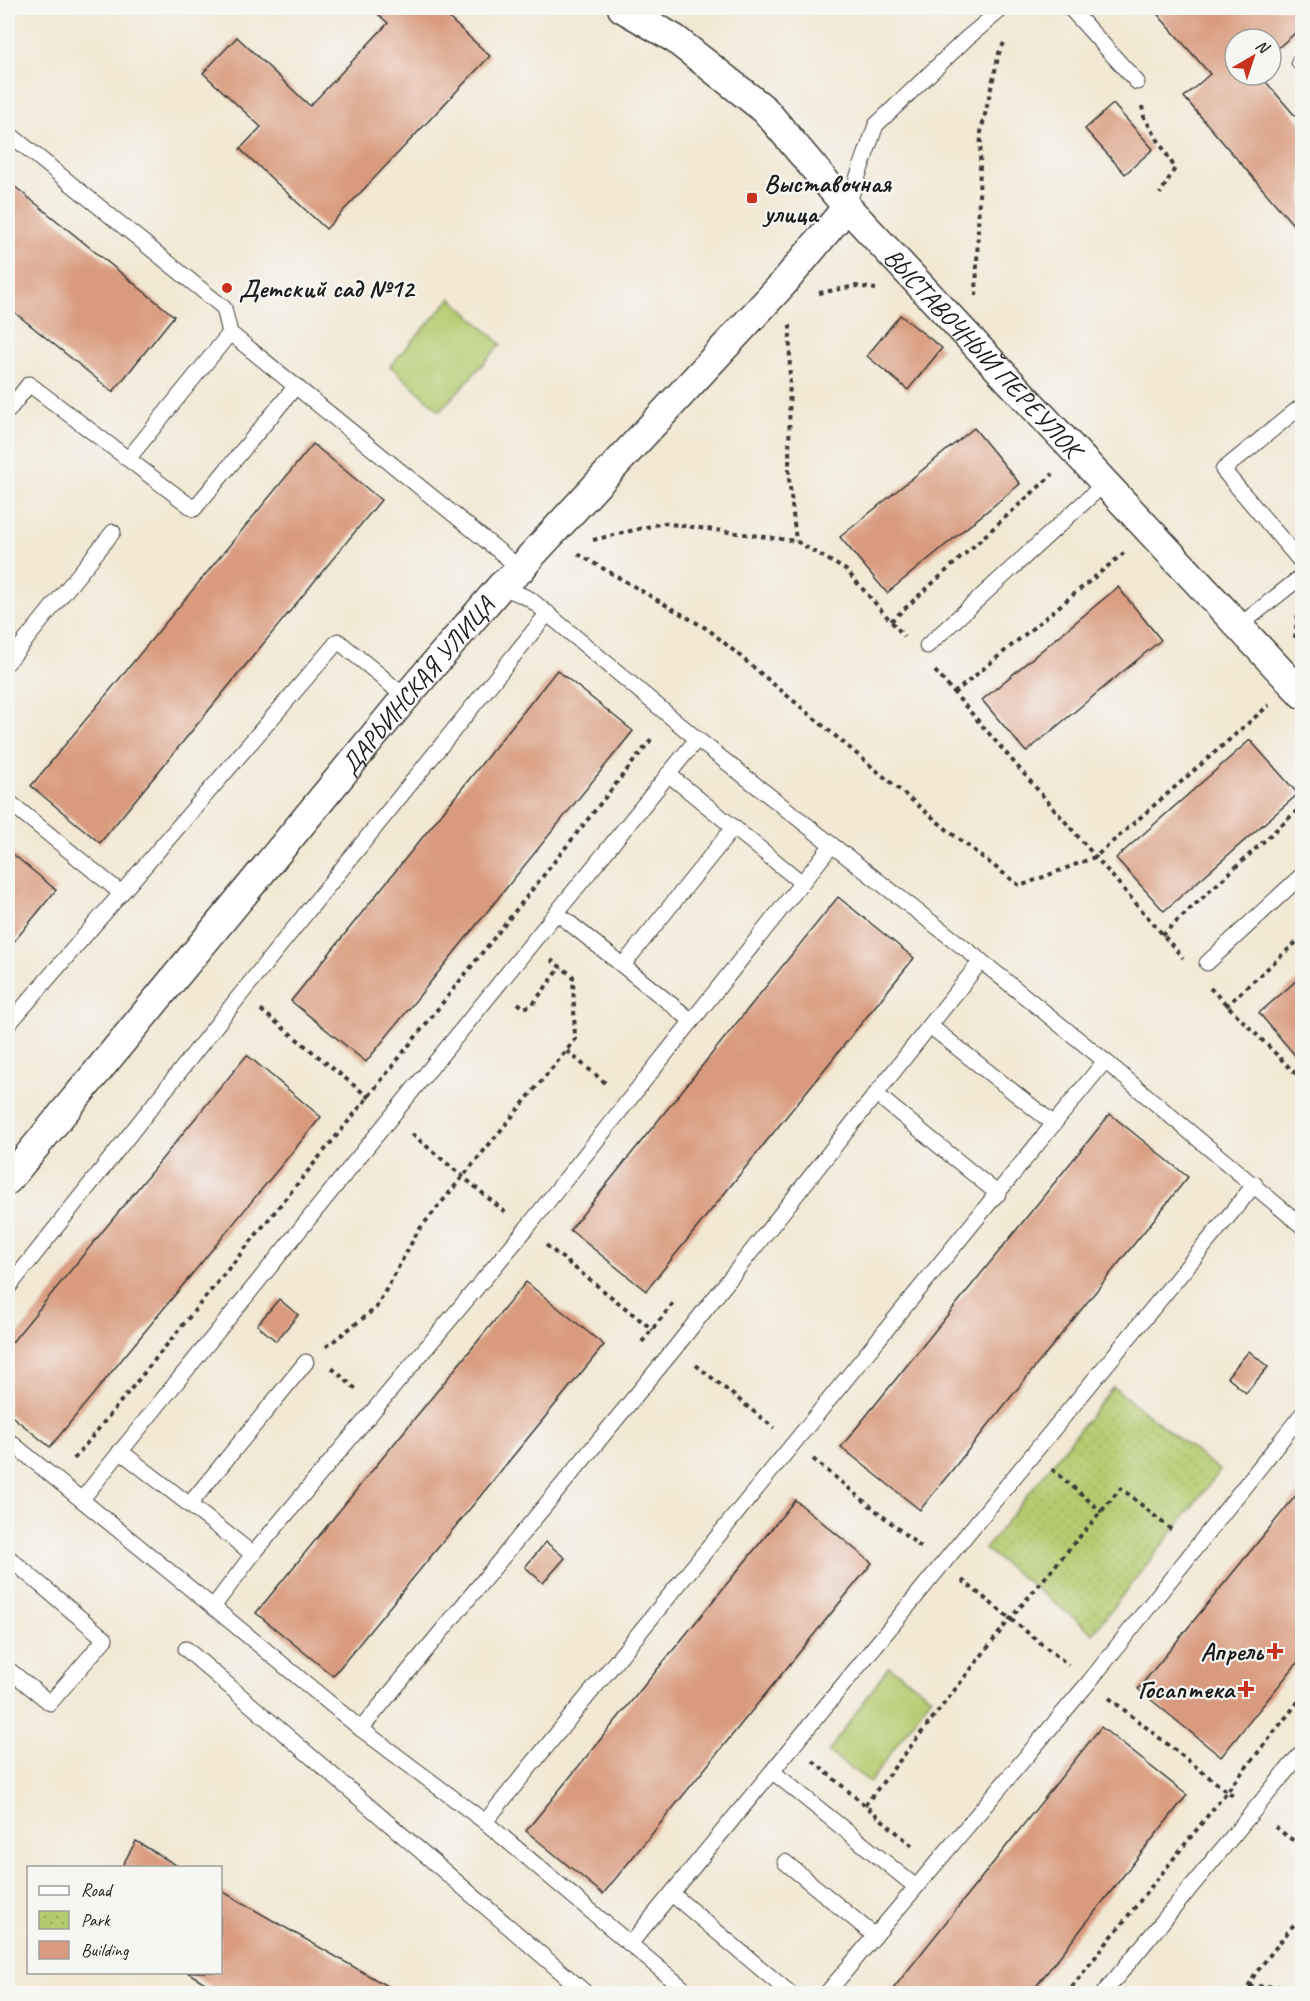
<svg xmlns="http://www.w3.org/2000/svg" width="1310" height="2001" viewBox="0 0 1310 2001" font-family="Caveat,sans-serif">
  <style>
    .green { fill: #b5cb6f; stroke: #687446; stroke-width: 1.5 }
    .park { fill: url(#park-dots); stroke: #687446; stroke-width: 1.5 }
    .building { fill: #d99b7f }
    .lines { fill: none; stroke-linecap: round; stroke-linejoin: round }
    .lane-casing { stroke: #3c3b37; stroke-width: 17 }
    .street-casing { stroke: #3c3b37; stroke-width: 31 }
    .path { stroke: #3c3b37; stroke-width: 4; stroke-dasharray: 4.5 4.5; stroke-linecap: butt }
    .lane { stroke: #fff; stroke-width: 15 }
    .street { stroke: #fff; stroke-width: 28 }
    .poi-dot { fill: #c8321e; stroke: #f6f6f2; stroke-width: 2 }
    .labels { text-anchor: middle; stroke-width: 4.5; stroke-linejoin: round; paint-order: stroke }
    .poi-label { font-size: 26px; font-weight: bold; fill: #1c1c1c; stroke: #f6f6f2; text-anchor: start }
    .street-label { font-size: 26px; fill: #1c1c1c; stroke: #f6f6f2 }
  </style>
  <defs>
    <pattern id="park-dots" width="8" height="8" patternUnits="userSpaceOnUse" patternTransform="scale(1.5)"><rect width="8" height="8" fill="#b5cb6f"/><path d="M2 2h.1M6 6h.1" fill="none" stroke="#9bae60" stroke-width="1.8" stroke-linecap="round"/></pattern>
  </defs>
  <rect width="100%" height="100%" fill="#f6f6f2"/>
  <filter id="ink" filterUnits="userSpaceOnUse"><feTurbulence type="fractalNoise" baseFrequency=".0167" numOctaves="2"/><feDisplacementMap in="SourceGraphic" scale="12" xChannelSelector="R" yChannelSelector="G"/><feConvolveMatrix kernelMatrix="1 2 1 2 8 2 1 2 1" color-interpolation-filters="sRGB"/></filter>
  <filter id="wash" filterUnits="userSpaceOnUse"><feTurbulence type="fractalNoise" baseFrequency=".008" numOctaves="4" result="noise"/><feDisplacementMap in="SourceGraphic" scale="24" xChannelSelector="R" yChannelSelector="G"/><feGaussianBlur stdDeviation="1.35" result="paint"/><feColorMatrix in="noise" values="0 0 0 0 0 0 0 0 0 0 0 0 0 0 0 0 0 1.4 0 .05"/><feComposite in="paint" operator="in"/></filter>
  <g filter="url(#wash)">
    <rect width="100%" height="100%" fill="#f2e8d3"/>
    <g class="green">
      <polygon points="451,298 501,344 440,411 390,366"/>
      <polygon points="889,1666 931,1697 870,1782 828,1752"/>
    </g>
    <polygon class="park" points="1113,1387 1220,1471 1093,1633 985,1549"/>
    <g id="blocks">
      <g class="building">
        <polygon points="371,8 438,8 490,56 326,229 240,149 261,127 203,73 237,37 310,106 388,23"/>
        <polygon points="1152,8 1295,8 1302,16 1302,27 1271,54 1271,39 1235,39 1235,75 1260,75 1302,124 1302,235 1184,97 1210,74"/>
        <polygon points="1113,104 1153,149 1125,174 1085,129"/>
        <polygon points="8,181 174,316 113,392 14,312 8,319"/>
        <polygon points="900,315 942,348 908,390 867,356"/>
        <polygon points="974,428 1020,484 887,593 840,537"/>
        <polygon points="313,444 381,500 100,843 31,786"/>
        <polygon points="1118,587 1161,640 1026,752 982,700"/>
        <polygon points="557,670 633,731 366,1062 291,1001"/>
        <polygon points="1250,740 1298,794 1164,911 1116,858"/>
        <polygon points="8,850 56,890 8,949"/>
        <polygon points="838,897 914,958 646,1291 570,1230"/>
        <polygon points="1302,976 1302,1058 1300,1061 1259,1013"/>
        <polygon points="247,1055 321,1117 50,1447 8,1413 8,1347"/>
        <polygon points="1110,1114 1188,1177 920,1510 841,1447"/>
        <polygon points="526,1282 604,1345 333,1676 256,1613"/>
        <polygon points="279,1299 298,1315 276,1341 257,1325"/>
        <polygon points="1249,1351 1268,1367 1246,1393 1227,1377"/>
        <polygon points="1302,1488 1302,1657 1221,1757 1138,1689"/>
        <polygon points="795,1500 872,1563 603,1894 526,1831"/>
        <polygon points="546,1542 565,1558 543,1583 525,1567"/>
        <polygon points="1101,1727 1187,1795 1030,1994 889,1994"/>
        <polygon points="136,1841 181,1868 121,1868"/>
        <polygon points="220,1890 401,1994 223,1994 187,1972 220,1972"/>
      </g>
    </g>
  </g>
  <g filter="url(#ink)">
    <use href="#blocks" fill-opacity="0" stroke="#3c3b37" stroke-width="1.5"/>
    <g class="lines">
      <g class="lane-casing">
        <g id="lane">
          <polyline points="1070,8 1137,82"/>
          <polyline points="1302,60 1299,62 1302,66"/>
          <polyline points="8,142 12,136 224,308 230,333 521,569"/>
          <polyline points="847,207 876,125 967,38 1003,8"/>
          <polyline points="1299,408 1223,470 1302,563"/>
          <polyline points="8,411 29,384 128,459 230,333"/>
          <polyline points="128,459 194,509 296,386"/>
          <polyline points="501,586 530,599 697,739 832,845"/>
          <polyline points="1239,626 1302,576"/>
          <polyline points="927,646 1105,483"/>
          <polyline points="8,662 113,532"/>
          <polyline points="668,774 802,883"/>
          <polyline points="8,801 121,893"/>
          <polyline points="557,913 692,1021"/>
          <polyline points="1207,963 1302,875"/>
          <polyline points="623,965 734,827"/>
          <polyline points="8,1025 338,641 381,676 405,698"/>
          <polyline points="930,1026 1054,1124"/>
          <polyline points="876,1094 998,1194"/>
          <polyline points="1255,1184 630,1944 485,1822 1105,1061 1302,1226"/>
          <polyline points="8,1288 241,994 548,613"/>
          <polyline points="8,1440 213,1607"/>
          <polyline points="120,1451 253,1554"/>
          <polyline points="82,1499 697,739"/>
          <polyline points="189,1505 306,1362"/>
          <polyline points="8,1557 105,1639 50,1703 8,1669"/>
          <polyline points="186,1649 587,1994"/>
          <polyline points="361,1729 675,1348 981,961"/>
          <polyline points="773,1772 916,1887"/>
          <polyline points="485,1822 361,1729 213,1607 253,1554 526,1229 832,845 981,961 1105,1061"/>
          <polyline points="785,1862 875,1936"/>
          <polyline points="672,1894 791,1994"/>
          <polyline points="630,1944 690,1994"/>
          <polyline points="826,1994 1089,1682 1302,1414"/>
          <polyline points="1103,1994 1302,1752"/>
        </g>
      </g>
      <g class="street-casing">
        <g id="street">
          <path id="s1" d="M 622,8 L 675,39 L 765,110 L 847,207 L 1302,694"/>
          <path id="s2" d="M 8,1180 L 405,698 L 501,586 L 521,569 L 531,556 L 782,285 L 847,207"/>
        </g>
      </g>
      <g class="path">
        <polyline points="1142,106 1144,117 1175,168 1160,194"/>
        <polyline points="819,293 856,286 876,289"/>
        <polyline points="976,296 981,132 999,53 1004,43"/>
        <polyline points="790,325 789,478 796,541"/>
        <polyline points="593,540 663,523 796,541 846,570 904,636"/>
        <polyline points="578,554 709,630 951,833 1020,886 1095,857 1269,705"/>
        <polyline points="891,621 1053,474"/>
        <polyline points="1295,638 1298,612"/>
        <polyline points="935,671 1183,958"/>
        <polyline points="954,693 1125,552"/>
        <polyline points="1162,935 1302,806"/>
        <polyline points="1210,988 1302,1080"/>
        <polyline points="518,1003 524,1008 532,1005 561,967"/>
        <polyline points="1226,1006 1302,937"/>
        <polyline points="261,1010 372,1100"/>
        <polyline points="567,1051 608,1085"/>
        <polyline points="412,1134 505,1212"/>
        <polyline points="546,1245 653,1330"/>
        <polyline points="642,1342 675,1301"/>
        <polyline points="326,1347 376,1308 418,1231 575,1040 573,976 551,960"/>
        <polyline points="696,1365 774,1428"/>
        <polyline points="332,1368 358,1391"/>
        <polyline points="74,1459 368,1097 653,737"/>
        <polyline points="813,1459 923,1549"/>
        <polyline points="1052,1469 1102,1512"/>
        <polyline points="962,1580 1068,1665"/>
        <polyline points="1109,1698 1233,1796"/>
        <polyline points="813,1761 915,1848"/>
        <polyline points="865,1805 1010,1619 1121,1488 1174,1532"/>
        <polyline points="1275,1827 1302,1847"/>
        <polyline points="1249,1986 1302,1987"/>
        <polyline points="1066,1994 1302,1697"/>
        <polyline points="1244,1994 1255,1974 1302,1914"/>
      </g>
      <use href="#lane" class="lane"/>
      <use href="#street" class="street"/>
    </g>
  </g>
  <g class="poi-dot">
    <rect x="746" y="192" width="12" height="12" rx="3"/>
    <circle cx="227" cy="288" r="6"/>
    <path d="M1272 1642h6v6h6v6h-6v6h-6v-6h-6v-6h6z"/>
    <path d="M1243 1680h6v6h6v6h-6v6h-6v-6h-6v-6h6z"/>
  </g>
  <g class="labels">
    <g class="poi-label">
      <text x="764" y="192">Выставочная<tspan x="764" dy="30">улица</tspan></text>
      <text x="239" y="297">Детский сад №12</text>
      <text x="1263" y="1660" text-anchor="end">Апрель</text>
      <text x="1234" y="1698" text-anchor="end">Госаптека</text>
    </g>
    <g class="street-label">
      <text dy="9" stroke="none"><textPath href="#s1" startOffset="502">ВЫСТАВОЧНЫЙ ПЕРЕУЛОК</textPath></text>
      <text dy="9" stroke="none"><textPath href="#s2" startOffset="642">ДАРЬИНСКАЯ УЛИЦА</textPath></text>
    </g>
  </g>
  <rect width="1310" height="2001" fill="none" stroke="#f6f6f2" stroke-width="30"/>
  <rect x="27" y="1866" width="195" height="108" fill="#f6f6f2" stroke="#9f9f9c" stroke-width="1.5"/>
  <rect x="39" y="1886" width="30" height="9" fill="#ffffff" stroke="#9f9f9c" stroke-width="1.5"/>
  <text x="81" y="1896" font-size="18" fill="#1c1c1c">Road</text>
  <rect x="39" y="1911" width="30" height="18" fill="url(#park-dots)" stroke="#9f9f9c" stroke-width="1.5"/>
  <text x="81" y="1926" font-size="18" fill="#1c1c1c">Park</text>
  <rect x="39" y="1941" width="30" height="18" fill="#d99b7f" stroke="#9f9f9c" stroke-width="1.5"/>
  <text x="81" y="1956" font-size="18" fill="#1c1c1c">Building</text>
  <g transform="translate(1253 57) rotate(39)"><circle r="28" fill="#f6f6f2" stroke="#9f9f9c" stroke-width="1.5"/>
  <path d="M0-4.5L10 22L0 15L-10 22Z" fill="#c8321e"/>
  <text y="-9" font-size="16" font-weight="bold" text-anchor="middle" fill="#1c1c1c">N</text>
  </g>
</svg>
